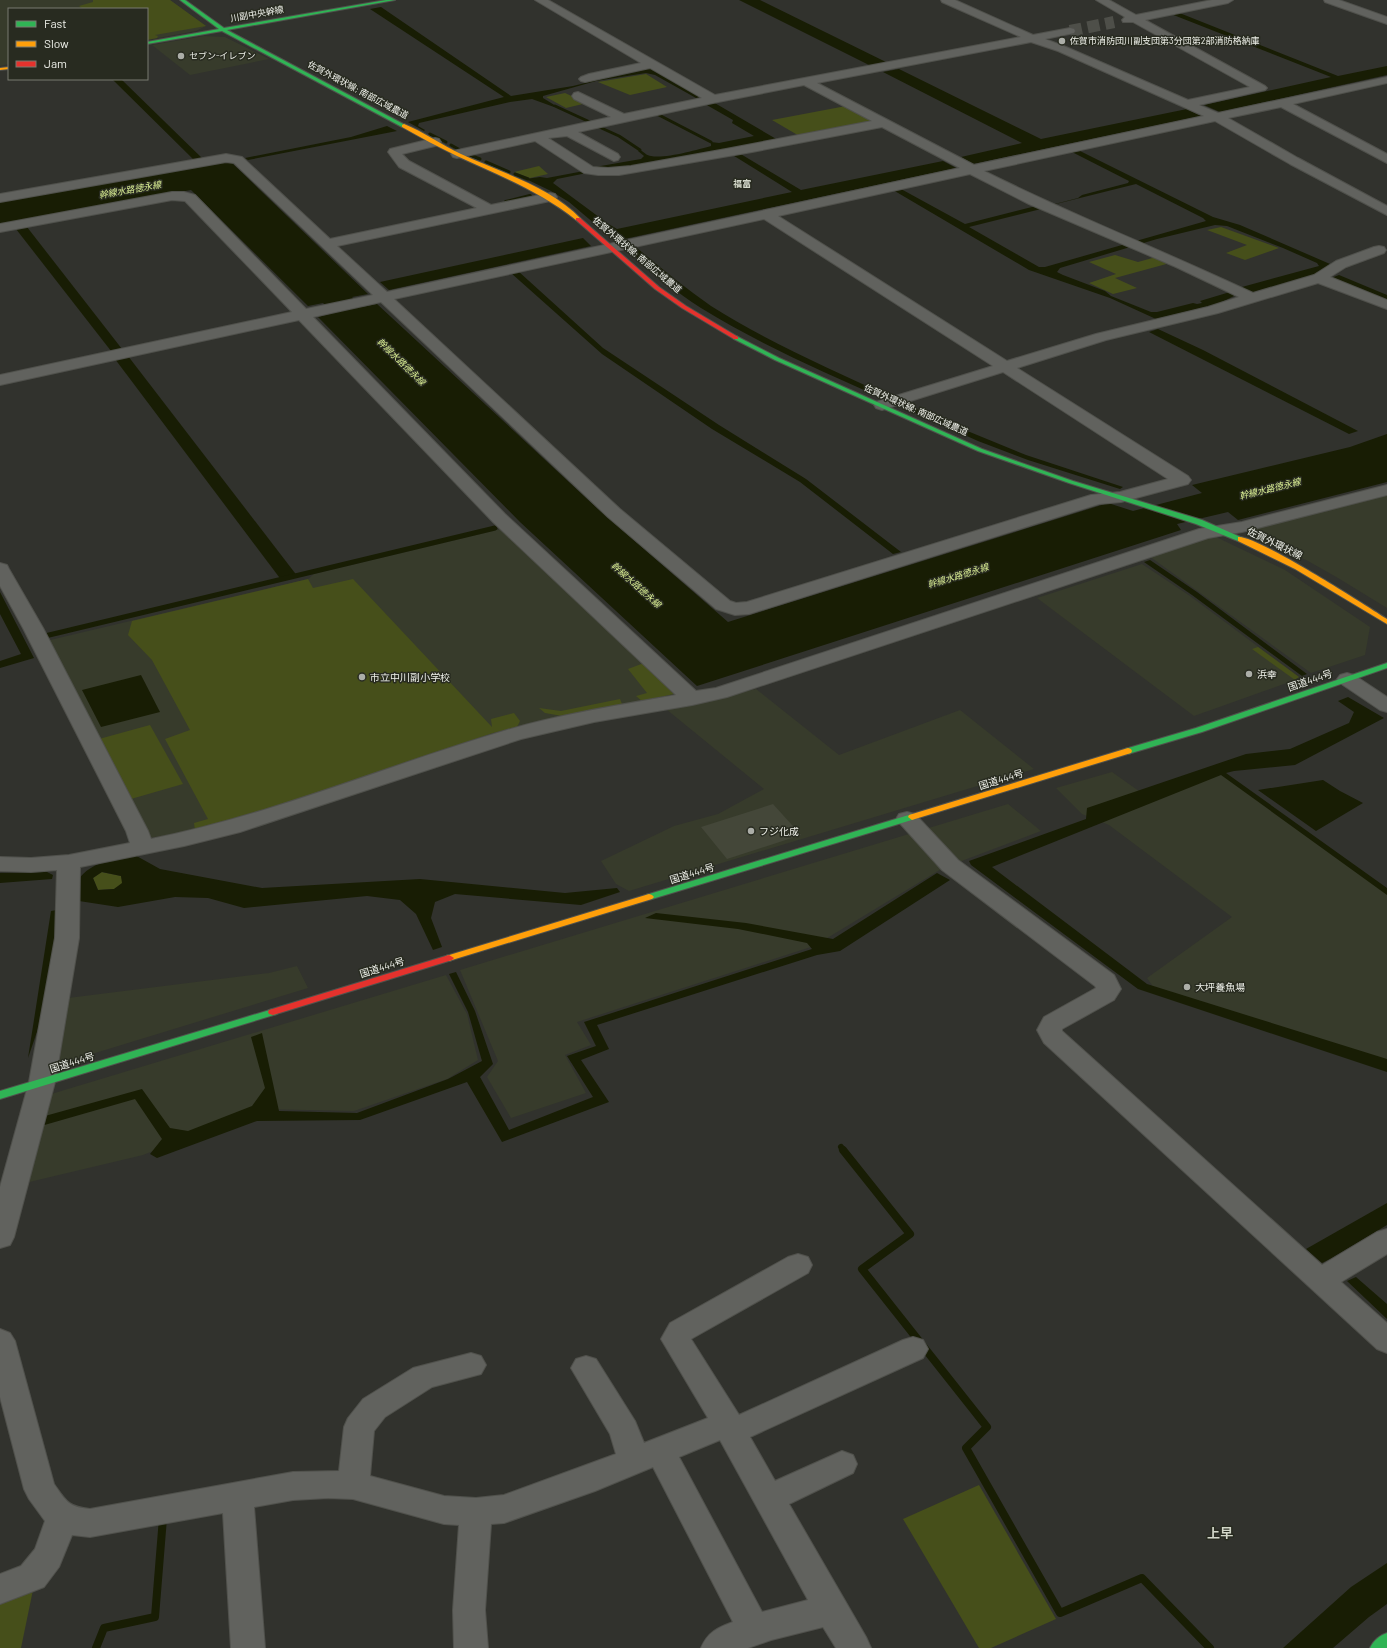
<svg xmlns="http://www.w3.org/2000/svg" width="1387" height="1648" viewBox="0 0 1387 1648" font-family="Barlow,'Noto Sans JP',sans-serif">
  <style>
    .built { fill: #373b2b }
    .green { fill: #464f1a }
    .water { fill: #181d04; fill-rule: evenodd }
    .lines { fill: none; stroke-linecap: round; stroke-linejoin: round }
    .stream-far4 { stroke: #181d04; stroke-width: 3 }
    .stream-far3 { stroke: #181d04; stroke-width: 4 }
    .stream-far2 { stroke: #181d04; stroke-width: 5 }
    .stream-far1 { stroke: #181d04; stroke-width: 6 }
    .stream { stroke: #181d04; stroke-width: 8 }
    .building { fill: #444739 }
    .street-tunnel { stroke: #4e4f49; stroke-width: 12; stroke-dasharray: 12 6; stroke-linecap: butt }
    .street-casing { stroke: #50514c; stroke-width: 2 }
    .fast-casing { stroke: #50514c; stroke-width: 2 }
    .slow-casing { stroke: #50514c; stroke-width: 2 }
    .jam-casing { stroke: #50514c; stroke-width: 2 }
    .street { fill: #61625e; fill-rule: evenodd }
    .fast { fill: #30b455; fill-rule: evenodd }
    .slow { fill: #ff9f0a; fill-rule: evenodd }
    .jam { fill: #e5322d; fill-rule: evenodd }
    .poi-dot { fill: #acaea8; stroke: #282b20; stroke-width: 1.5 }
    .labels { text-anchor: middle; stroke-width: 3; stroke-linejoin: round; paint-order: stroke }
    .far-street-label { font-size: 9px; fill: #eff1ea; stroke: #282b20 }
    .far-poi-label { font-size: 9px; fill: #eff1ea; stroke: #282b20; text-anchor: start }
    .far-neighbourhood-label { font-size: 9px; font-weight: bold; fill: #d2d6c8; stroke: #282b20 }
    .far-water-label { font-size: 9px; font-style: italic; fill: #d9ed93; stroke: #282b20 }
    .street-label { font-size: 10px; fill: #eff1ea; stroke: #282b20 }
    .poi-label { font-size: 10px; fill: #eff1ea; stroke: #282b20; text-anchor: start }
    .near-neighbourhood-label { font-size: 13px; font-weight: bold; fill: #d2d6c8; stroke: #282b20 }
  </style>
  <rect width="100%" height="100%" fill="#31322d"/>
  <g class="built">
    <polygon points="0,0 170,0 206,26 196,31 147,40 147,9 9,9 9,64 0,66"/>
    <polygon points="204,36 225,37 269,59 190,75 152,45"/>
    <polygon points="1387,493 1387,608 1338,578 1308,561 1244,531"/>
    <polygon points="501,529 674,691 674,694 562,716 493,733 266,810 195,830 150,838 46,641 308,579 314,574"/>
    <polygon points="1214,536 1285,570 1370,627 1365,655 1311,673 1149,556"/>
    <polygon points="1142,564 1190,596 1299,677 1295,680 1194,716 1037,598"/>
    <polygon points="756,689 839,755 960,710 1034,769 629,891 616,884 601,861 674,826 718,814 764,789 666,709"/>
    <polygon points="1218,770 1387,891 1387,1065 1154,988 1147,978 1232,917 1109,825 1082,814 1056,788 1112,772 1146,796"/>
    <polygon points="1008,804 1041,831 943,868 814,946 577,1022 591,1045 565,1055 586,1093 511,1118 487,1077 498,1061 460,970"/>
    <polygon points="297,966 308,988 56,1065 68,998 269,973"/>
    <polygon points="446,975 467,1014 478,1060 447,1079 354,1111 259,1109 143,1155 25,1183 48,1095"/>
  </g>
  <g class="green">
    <polygon points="93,0 170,0 206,26 155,35 158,36 157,38 147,40 147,9 83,9 79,6 93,2"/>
    <polygon points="646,74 667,87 630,95 598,82"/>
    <polygon points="565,93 587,103 566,108 546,97"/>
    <polygon points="846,106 876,123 801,137 772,120"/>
    <polygon points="539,166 548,174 530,178 514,172"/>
    <polygon points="1221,227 1279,248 1245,260 1226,253 1247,245 1207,230"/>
    <polygon points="1115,255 1138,262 1156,257 1170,263 1115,278 1137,288 1113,294 1089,283 1116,274 1089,262"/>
    <polygon points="308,579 313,588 353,579 492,727 491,719 514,713 520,721 517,727 493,733 266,810 195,830 194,823 208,819 165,739 190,730 152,660 128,635 132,621"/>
    <polygon points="1258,647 1299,677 1295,680 1252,649"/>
    <polygon points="644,663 674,691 674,694 642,701 636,696 647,693 628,669"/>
    <polygon points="620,699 622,704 562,716 545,713 539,708 561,711"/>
    <polygon points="150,725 183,784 131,799 99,739"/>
    <polygon points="101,872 121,876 123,883 114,889 98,890 93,878"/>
    <polygon points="979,1485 1056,1619 991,1648 979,1648 903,1519"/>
    <polygon points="34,1585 21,1648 0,1648 0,1597"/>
  </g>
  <g class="water">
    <polygon points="739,0 760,0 888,63 871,66"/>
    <polygon points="381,7 511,96 573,86 649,67 701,97 696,98 655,75 646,73 596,81 543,96 543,98 556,106 554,107 532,99 510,102 419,123 418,126 425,130 424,131 408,122 504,97 370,9"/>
    <polygon points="1177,12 1338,76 1387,66 1387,75 1220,112 1204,105 1331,77 1171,14"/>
    <polygon points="899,69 1041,139 1187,109 1201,116 973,164 961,157 1022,143 883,72"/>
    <polygon points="112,79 121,79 204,160 195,161"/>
    <path d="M 713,102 L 778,140 L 621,168 L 603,169 L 595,167 L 641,159 L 644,156 L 638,151 L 640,150 C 644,152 647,156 651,156 C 664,159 697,150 711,146 L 711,142 L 719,143 L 754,136 L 732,123 L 733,120 L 705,104 Z"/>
    <polygon points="387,126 397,131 248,160 245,158 351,137"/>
    <path d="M 1080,151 L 1213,217 L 1240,225 L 1330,264 L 1321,272 L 1289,283 L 1254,293 L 1249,291 L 1238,294 L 1218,304 L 1156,319 L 1110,298 L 1029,270 L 893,190 L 901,189 L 965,224 L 1036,206 L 1041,209 L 969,227 L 1039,267 L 1045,267 L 1206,221 L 1203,218 L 1136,184 L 1052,205 L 1051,205 L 1078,198 L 1082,195 L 1128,183 L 1129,181 L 1072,152 ZM 1215,225 L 1227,226 L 1283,248 L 1317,263 L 1319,266 L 1242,287 L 1245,290 L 1230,292 L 1200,301 L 1202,303 L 1197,304 L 1193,303 L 1157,312 L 1151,312 L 1111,296 L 1105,291 L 1063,275 L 1057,272 L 1060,268 L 1157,239 Z"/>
    <polygon points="739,153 801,190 943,161 956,168 615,241 569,202 551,191 526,179 540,177 547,178 584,171 587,173 557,179 553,183 607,223 617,229 792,192 731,154"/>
    <polygon points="227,161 231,162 368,294 352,297 362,307 377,304 598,509 728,622 1108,503 1133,511 1202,493 1192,485 1350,447 1387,434 1387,482 1238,520 1228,512 1177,524 1181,530 697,686 520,522 318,317 333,313 323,303 308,306 191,190 0,225 0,202"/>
    <polygon points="27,227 122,349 111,351 16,229"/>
    <polygon points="583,238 591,246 389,290 380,282"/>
    <path d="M 637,248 C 661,268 685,288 711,306 C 768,342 830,369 891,397 L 884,399 C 822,371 759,344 701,308 C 674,291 651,270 627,249 Z"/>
    <polygon points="518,271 603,348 719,425 806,479 901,552 893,554 800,482 712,429 602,354 511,273"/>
    <polygon points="1339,275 1387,295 1387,301 1331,278"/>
    <polygon points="1158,329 1203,350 1358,431 1349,434 1149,332"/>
    <polygon points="128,356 298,577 282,581 115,359"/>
    <polygon points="901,402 943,421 1026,455 1123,487 1120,489 1028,460 978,441 895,404"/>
    <polygon points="1150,560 1197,592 1307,674 1302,676 1192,595 1144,562"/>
    <polygon points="0,592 34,658 0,668 0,661 21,654 0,614"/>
    <polygon points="141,675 160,712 101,727 82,690"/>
    <polygon points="1348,697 1384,718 1295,765 1234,771 1226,773 1387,888 1387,895 1221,775 992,867 1147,984 1387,1059 1387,1072 1138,989 971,865 969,861 1086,819 1087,808 1246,754 1290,749 1349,723 1354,712 1338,701"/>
    <polygon points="1323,780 1340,791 1363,803 1316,831 1258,790"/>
    <path d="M 133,854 L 160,869 L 262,888 L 420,879 L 565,893 L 617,888 L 620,892 L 581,905 L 455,894 L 435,902 L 431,918 L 442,947 L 433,950 L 416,914 L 400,900 L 367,896 L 244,908 L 208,898 L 175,897 L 118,907 L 79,901 L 79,879 C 91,862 114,859 133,854 ZM 102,872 L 121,876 L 122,883 L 114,889 L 98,890 L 93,878 Z"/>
    <polygon points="47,872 53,875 52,879 0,883 0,873"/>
    <polygon points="937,873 950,880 840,951 817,955 597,1025 609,1049 581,1060 609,1102 502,1142 467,1082 360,1120 257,1121 157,1158 150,1154 162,1139 135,1099 41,1126 45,1116 142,1089 170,1128 188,1131 252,1106 265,1088 251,1037 262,1033 279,1111 357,1113 448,1079 482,1061 468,1012 449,974 456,972 475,1011 493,1064 480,1077 509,1130 593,1097 567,1056 596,1046 584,1022 812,949 807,943 738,929 645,918 656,913 746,923 833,939"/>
    <polygon points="57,910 56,942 41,1020 28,1058 51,911"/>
    <polygon points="1387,1203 1387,1225 1330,1259 1322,1263 1306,1249"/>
    <polygon points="1356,1277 1387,1304 1387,1319 1347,1281"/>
    <polygon points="1387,1563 1387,1604 1369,1617 1333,1648 1283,1648 1351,1587"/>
  </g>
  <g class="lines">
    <g class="stream-far4">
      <polyline points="555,106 592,123"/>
      <polyline points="657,114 711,142"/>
      <polyline points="597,126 619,136 640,150"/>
      <polyline points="430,134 446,142"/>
      <polyline points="451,145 462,151"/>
      <polyline points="469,155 480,159"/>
      <polyline points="486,162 509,172"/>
      <polyline points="515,174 528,179"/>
      <polyline points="528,197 530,196"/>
    </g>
    <polyline class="stream-far3" points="506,202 530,196"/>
    <polyline class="stream-far2" points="45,636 495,528"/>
    <polyline class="stream-far1" points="841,1147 844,1151"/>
    <g class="stream">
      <polyline points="843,1150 910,1234 862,1269 987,1427 966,1448 1060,1613 1142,1578 1210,1648"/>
      <polyline points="96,1648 104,1628 155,1617 163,1518"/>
    </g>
  </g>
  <polygon class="building" points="773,804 801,835 727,859 701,827"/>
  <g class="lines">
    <polyline class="street-tunnel" points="1070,31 1114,22"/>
    <g class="street-casing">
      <g id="street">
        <path d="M 535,0 L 548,0 L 715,95 L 1021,37 L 942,2 L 941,0 L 955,0 L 1033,35 L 1070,28 L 1074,29 L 1075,31 L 1074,33 L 1045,39 L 1066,47 L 1188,100 L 1250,87 L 1133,22 L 1123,22 L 1122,20 L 1125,17 L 1096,0 L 1109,0 L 1136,15 L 1212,0 L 1233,0 L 1228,3 L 1145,20 L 1265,86 L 1267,88 L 1265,90 L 1199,105 L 1218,113 L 1387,77 L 1387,83 L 1293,104 L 1387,154 L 1387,163 L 1281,107 L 1228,118 L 1298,158 L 1387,206 L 1387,215 L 1290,164 L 1215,121 L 984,171 C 1072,215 1164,251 1253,293 L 1314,275 L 1336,261 L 1374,247 L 1379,246 L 1384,247 L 1386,250 L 1384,253 L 1346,267 L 1330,277 L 1387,300 L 1387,309 L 1318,283 L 1218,313 L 1106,340 L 1017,368 L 1188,476 L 1191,480 L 1188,484 L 1121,502 L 1099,504 L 749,614 L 735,615 L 716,609 L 608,517 L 381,302 L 313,317 L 505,514 L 696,691 L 716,688 L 1199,529 L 1242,522 L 1387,485 L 1387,495 L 1242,532 L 1208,538 L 727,697 L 692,705 L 594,722 L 521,739 L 240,832 L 184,846 L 80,867 L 79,938 L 55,1082 L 14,1237 L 10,1245 L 0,1248 L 0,1187 L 29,1082 L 55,938 L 57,870 L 31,872 L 0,871 L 0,857 L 31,858 L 69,855 L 130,843 L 126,831 L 23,628 L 0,586 L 0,563 L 7,565 L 9,569 L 43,628 L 148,831 L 151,839 C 272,815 388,765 507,730 C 561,714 620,705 676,695 L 493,522 L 299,320 L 0,385 L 0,375 L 292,312 L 185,201 L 172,200 L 0,232 L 0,224 L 172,192 L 184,192 L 195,195 L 306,309 L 373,295 L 234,163 L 226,162 L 0,202 L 0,194 L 226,154 L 242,157 L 330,239 L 477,208 L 399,167 L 388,152 L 390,149 L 435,138 L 439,139 L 441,142 L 439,145 L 402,154 L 409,161 L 491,205 L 550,193 L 555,194 L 557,197 L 555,200 L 550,201 L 337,246 L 387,292 L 960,168 L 882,127 L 752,152 L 619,175 L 598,175 L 584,173 L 535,141 L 457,158 L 453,157 L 451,154 L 453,151 L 611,117 L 574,99 L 572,96 L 574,93 L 578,92 L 624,114 L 702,98 L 650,68 L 585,82 L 581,81 L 579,79 L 581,77 L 589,74 L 641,63 ZM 1031,42 L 1058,51 L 1204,116 L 974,165 L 817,83 ZM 804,85 L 872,121 L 726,149 L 631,166 L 608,168 L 593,167 L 548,138 L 567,136 L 614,161 L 618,160 L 620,157 L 618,154 L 578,132 L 713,103 ZM 970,174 L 1029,204 L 1176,267 L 1239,297 L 1208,307 L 1096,334 L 1007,361 L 778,216 ZM 764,219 L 993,366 L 876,402 L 874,405 L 876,408 L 882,410 L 888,408 L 1003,372 L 1168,479 L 1120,492 L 1091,495 L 747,602 L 736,603 L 730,601 L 620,509 L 394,299 Z"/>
        <polygon points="1324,0 1339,0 1387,17 1387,24 1325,2"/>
        <polygon points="1347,673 1354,675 1387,697 1387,712 1380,710 1340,683 1337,679 1340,675"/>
        <polygon points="907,812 915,814 958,860 1114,975 1121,989 1114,1000 1062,1029 1062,1031 1322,1265 1377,1232 1387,1229 1387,1254 1341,1282 1387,1323 1387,1353 1377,1349 1044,1043 1037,1030 1044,1017 1096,988 1095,986 942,870 896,819 899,814"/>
        <path d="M 798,1254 L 808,1257 L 812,1265 L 808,1273 L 691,1339 L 739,1415 L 903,1340 L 913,1337 L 923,1340 L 928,1349 L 923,1358 L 750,1437 L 775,1481 L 842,1451 L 853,1455 L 857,1464 L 853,1473 L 789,1504 L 866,1637 L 871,1648 L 836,1648 L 823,1627 L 771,1640 L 748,1648 L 701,1648 C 708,1632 717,1628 733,1622 L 653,1467 L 595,1491 L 504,1523 L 491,1524 L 485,1610 L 488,1648 L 454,1648 L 453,1610 L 459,1525 L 444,1524 L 353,1499 L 328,1498 L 293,1500 L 254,1507 L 265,1648 L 231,1648 L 223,1513 L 90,1537 L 72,1535 L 59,1567 L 44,1587 L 0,1604 L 0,1574 L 21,1566 L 35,1549 L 45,1521 L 29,1499 L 24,1489 L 0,1397 L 0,1329 L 10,1333 L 15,1341 L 54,1484 C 66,1501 68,1507 90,1509 L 293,1472 L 339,1471 L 344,1427 L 348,1418 L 363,1399 L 413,1368 L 471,1353 L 481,1356 L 486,1365 L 481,1374 L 432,1387 L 385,1417 L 374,1431 L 370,1476 L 444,1496 L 476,1498 L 504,1495 L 616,1454 L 610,1434 L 571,1368 L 576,1359 L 586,1356 L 596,1359 L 635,1421 L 644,1443 L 708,1418 L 661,1339 L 670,1323 L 788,1257 ZM 720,1440 L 808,1600 L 762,1612 L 679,1457 Z"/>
      </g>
    </g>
    <g class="fast-casing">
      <g id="fast">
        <polygon points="180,0 185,0 224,28 386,0 395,0 227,30 407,126 402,127 222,31 147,44 147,42 219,29"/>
        <polygon points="736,336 779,358 982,449 1073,481 1202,520 1245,539 1241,541 1238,541 1196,524 1069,483 978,451 775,360 734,339 733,338"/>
        <polygon points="1387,663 1387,668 1202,732 1128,754 1124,751 1125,749 1196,728"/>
        <polygon points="912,814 916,817 915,819 652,899 646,899 644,897 646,895"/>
        <polygon points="273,1009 277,1010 278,1012 277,1014 0,1099 0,1091"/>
        <path d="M 1387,1633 L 1387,1648 L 1370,1648 C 1373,1641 1380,1635 1387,1633 Z"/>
      </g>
    </g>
    <g class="slow-casing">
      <g id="slow">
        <polygon points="9,67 9,69 0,70 0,68"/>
        <path d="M 404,124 C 424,132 442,145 461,154 C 500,172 551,187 581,219 L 576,220 C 540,191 498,175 457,156 C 438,147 420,137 402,127 L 402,125 Z"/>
        <path d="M 1238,537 C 1255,534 1367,606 1387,619 L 1387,624 L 1295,569 L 1238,541 Z"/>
        <polygon points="1128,748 1131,749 1132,751 1131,753 915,819 912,820 908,817 909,815"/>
        <polygon points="649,894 652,895 654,897 652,899 452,960 449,961 444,958 446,956"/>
      </g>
    </g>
    <g class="jam-casing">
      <g id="jam">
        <polygon points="576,218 580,218 659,287 686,306 738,337 738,339 734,339 682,308 655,289 576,220"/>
        <polygon points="449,955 454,958 452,960 273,1015 269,1014 268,1012 269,1010"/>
      </g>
    </g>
    <use href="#street" class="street"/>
    <use href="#fast" class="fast"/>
    <use href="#slow" class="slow"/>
    <use href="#jam" class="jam"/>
  </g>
  <g class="poi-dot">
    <circle cx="1062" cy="41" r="4"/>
    <circle cx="181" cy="56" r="4"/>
    <circle cx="1249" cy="674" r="4"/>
    <circle cx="362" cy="677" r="4"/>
    <circle cx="751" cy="831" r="4"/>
    <circle cx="1187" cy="987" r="4"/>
  </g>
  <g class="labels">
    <g class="far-street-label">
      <text transform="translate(257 14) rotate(-10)" y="3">川副中央幹線</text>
      <text transform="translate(358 90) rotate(28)" y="3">佐賀外環状線; 南部広域農道</text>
      <text transform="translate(637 255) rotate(40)" y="3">佐賀外環状線; 南部広域農道</text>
      <text transform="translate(916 410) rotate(24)" y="3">佐賀外環状線; 南部広域農道</text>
    </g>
    <g class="far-poi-label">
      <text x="1070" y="44">佐賀市消防団川副支団第3分団第2部消防格納庫</text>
      <text x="189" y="59">セブン-イレブン</text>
    </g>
    <g class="far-neighbourhood-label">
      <text x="742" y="187">福富</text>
    </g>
    <g class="far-water-label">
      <text transform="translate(130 190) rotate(-10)" y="3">幹線水路徳永線</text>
      <text transform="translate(401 362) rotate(44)" y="3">幹線水路徳永線</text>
      <text transform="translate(1270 489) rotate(-14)" y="3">幹線水路徳永線</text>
      <text transform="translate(958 576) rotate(-17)" y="3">幹線水路徳永線</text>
      <text transform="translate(636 585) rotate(42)" y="3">幹線水路徳永線</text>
    </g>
    <g class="street-label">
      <text transform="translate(1275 543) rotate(26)" y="4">佐賀外環状線</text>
      <text transform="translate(1310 680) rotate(-19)" y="4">国道444号</text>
      <text transform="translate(1001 779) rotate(-17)" y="4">国道444号</text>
      <text transform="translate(692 873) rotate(-17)" y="4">国道444号</text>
      <text transform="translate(382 967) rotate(-17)" y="4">国道444号</text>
      <text transform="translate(72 1062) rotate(-17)" y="4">国道444号</text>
    </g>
    <g class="poi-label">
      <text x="1257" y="678">浜幸</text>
      <text x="370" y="681">市立中川副小学校</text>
      <text x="759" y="835">フジ化成</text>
      <text x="1195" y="991">大坪養魚場</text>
    </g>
    <g class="near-neighbourhood-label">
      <text x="1220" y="1538">上早</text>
    </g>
  </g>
  <rect x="8" y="8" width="140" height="72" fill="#282b20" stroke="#787a71"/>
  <rect x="16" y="21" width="20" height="6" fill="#30b455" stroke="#787a71"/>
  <text x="44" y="28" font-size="12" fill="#eff1ea">Fast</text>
  <rect x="16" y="41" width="20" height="6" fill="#ff9f0a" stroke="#787a71"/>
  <text x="44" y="48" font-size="12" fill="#eff1ea">Slow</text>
  <rect x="16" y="61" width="20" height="6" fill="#e5322d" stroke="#787a71"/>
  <text x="44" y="68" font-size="12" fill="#eff1ea">Jam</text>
</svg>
